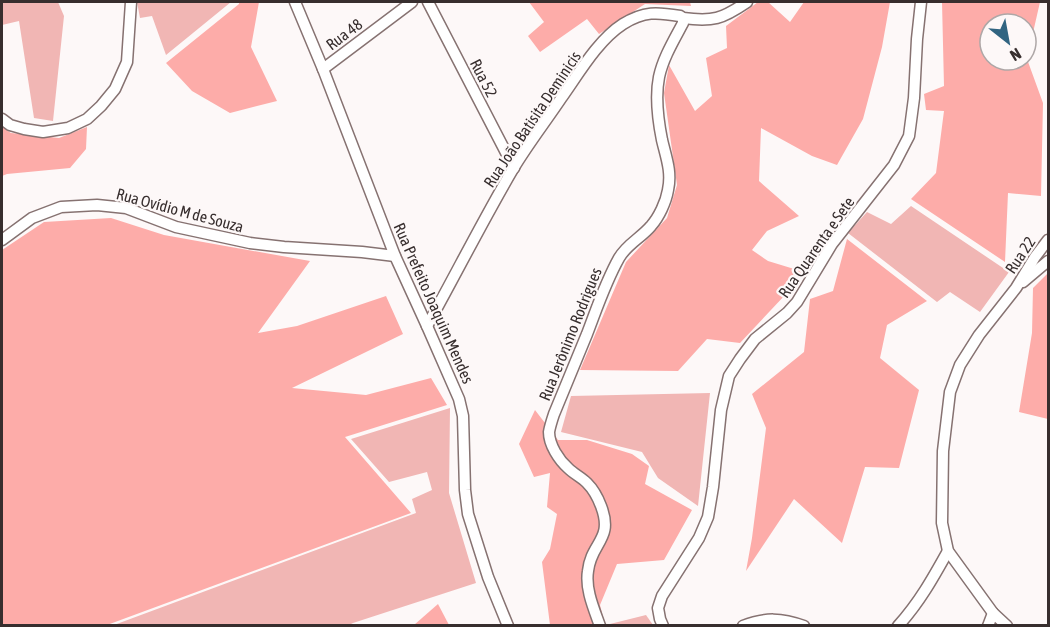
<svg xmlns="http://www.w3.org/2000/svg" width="1050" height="627" viewBox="0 0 1050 627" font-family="'Asap Condensed',sans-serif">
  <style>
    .green { fill: #f1b6b4 }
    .forest { fill: #fdaca9; fill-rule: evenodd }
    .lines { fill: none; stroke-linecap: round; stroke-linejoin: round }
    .minor-casing { stroke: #867271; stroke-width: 13 }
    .minor { stroke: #fff; stroke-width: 10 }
    .labels { text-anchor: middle; stroke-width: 4.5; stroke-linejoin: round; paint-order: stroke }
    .street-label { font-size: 16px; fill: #372e2e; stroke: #fdf8f8 }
  </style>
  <rect width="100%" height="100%" fill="#fdf8f8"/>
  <g class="green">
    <polygon points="2,2 58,2 64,16 53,121 34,118 19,21 2,25"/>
    <polygon points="137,2 231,2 166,55 152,16 140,18"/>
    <polygon points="911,206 1009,272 980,312 950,292 937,302 848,233 867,212 891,224"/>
    <polygon points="710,393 698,506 658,478 642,452 561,432 571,396"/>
    <polygon points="450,408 449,493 476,583 353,623 349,625 114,625 416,513 412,499 432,490 427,472 389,482 351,439"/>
    <polygon points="646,615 653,625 611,626 610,624"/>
  </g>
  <g class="forest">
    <polygon points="239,2 259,2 251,47 277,101 230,113 192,91 166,63 239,4"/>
    <polygon points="529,2 690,2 691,6 645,4 599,34 587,19 540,52 528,36 544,22"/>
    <polygon points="758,2 768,2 790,22 804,2 890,2 882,47 863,119 837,165 812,156 761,128 759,181 799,216 767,231 752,250 768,261 804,272 786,294 740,343 707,339 678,371 580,370 626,262 667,218 677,185 664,93 669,65 695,111 712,96 706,58 727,48 726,26"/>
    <path d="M 942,2 L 1040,2 L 1027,59 L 1043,103 L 1041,196 L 1008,193 L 1005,262 L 911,199 L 936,173 L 944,111 L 926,110 L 924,94 L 944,86 ZM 990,24 L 1026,24 L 1026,60 L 990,60 Z"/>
    <polygon points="2,127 11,133 59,138 87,127 86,149 70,168 7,174 2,176"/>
    <polygon points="111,218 164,235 310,261 258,333 297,326 386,296 403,334 292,388 366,395 431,378 447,405 345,437 411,513 107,625 2,625 2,250 44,222"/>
    <polygon points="847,239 927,301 887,325 880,358 919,390 899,468 865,467 842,543 794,499 746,571 752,538 766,428 752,394 804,352 810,299 833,291"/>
    <polygon points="1048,273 1048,419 1019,412 1032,333 1033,288"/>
    <polygon points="535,410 558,440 587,440 632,454 649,466 645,484 692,510 664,560 617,564 600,605 605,625 550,625 542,562 550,549 557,514 547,507 550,473 534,477 519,444"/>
    <polygon points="438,604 449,625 414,625"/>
  </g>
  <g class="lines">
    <g class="minor-casing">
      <g id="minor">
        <polyline points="295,2 323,69 395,256 427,326 459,399 463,416 465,490 468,514 488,577 508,626"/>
        <polyline points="428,2 514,168"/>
        <polyline points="323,69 412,2"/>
        <polyline points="2,119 10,125 24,129 43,132 68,128 87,119 101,106 115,89 127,62 131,2"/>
        <polyline points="2,240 32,218 61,207 97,205 126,208 176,227 250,243 284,247 362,252 395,256"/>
        <polyline points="1023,282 1048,261"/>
        <path d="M 427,326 C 456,274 483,220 513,169 C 528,144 546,121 562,97 C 579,73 598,40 623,24 C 644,11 657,12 680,16 L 683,18 C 713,22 722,19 747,2"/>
        <path d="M 600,626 C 594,609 585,589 588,571 C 591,542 614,540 601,506 C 598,498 593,489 587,483 C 581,477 574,474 568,468 C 559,460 549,445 549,432 C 550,426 552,420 554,414 C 565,387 576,361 587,334 C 597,308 605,283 619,258 C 627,244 641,238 651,226 C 659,217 666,202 668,190 C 672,172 666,157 662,140 C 658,120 655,97 659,77 C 663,58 674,40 683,23 L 683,18"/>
        <polyline points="663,626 660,619 658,608 662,596 699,538 708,517 713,487 721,410 729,376 740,359 755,339 787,313 797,302 832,244 894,165 909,136 914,98 917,39 921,2"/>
        <path d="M 743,626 C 765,617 782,618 804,626"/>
        <path d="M 898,626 C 919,603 933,578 948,551"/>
        <polyline points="988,626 993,613"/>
        <polyline points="1007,626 993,613 948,551 942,523 943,451 950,392 960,365 979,335 1016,288 1035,257 1048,240"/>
      </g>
    </g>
    <use href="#minor" class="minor"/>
  </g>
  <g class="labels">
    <g class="street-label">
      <text transform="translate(344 34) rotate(-37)" y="6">Rua 48</text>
      <text transform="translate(484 78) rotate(63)" y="6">Rua 52</text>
      <text transform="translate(532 119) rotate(-56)" y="6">Rua João Batisita Deminicis</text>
      <text transform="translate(180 210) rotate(15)" y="6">Rua Ovídio M de Souza</text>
      <text transform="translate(816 247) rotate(-55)" y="6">Rua Quarenta e Sete</text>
      <text transform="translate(1020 255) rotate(-56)" y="6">Rua 22</text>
      <text transform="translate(434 303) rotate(66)" y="6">Rua Prefeito Joaquim Mendes</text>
      <text transform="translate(570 334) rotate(-68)" y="6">Rua Jerônimo Rodrigues</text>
    </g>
  </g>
  <rect width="1050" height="627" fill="none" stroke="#372e2e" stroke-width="6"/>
  <g transform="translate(1008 42) rotate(149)"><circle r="28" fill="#fdf8f8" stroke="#aea7a7" stroke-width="1.5"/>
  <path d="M0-4.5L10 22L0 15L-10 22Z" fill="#316481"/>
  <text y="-9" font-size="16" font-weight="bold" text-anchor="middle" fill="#372e2e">N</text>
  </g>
</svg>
